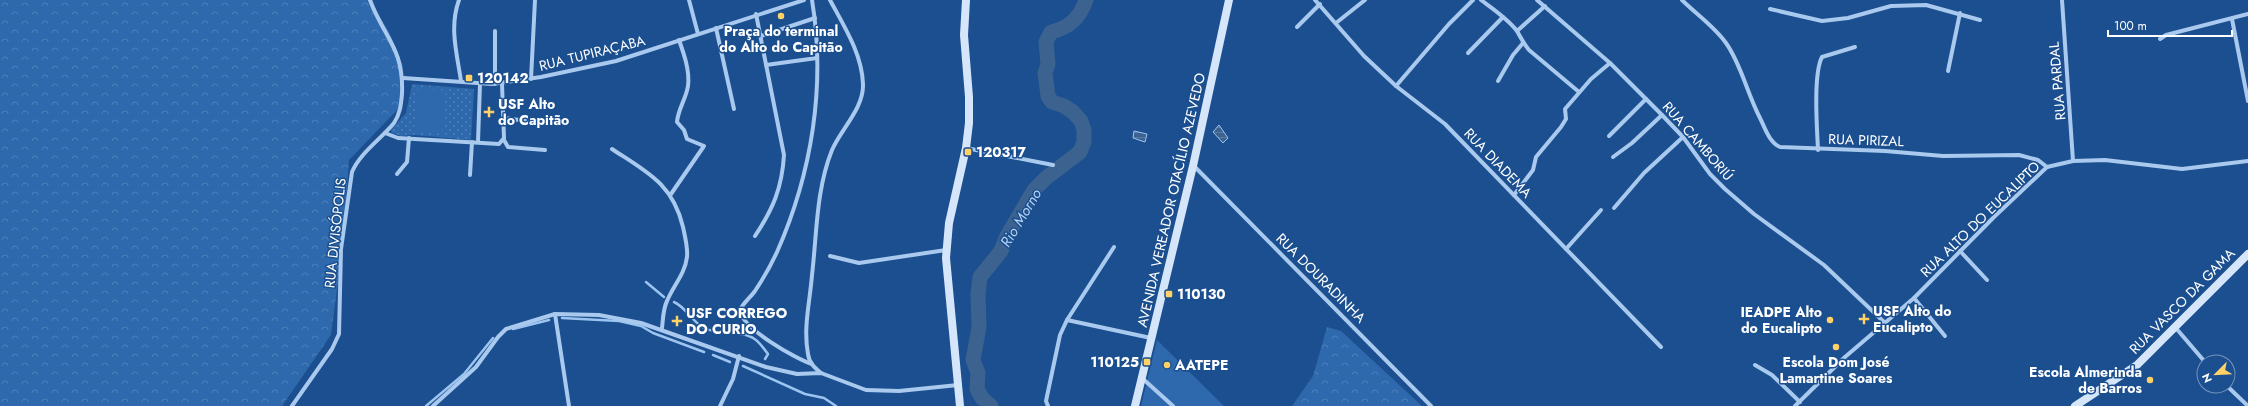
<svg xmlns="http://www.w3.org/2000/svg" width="2248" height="406" viewBox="0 0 2248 406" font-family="Jost,sans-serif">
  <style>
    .forest { fill: url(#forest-crowns) }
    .park { fill: url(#park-dots) }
    .pitch { fill: #2e69ad }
    .water { fill: url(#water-rules); stroke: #9cc4f0 }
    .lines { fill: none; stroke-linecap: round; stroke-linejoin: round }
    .stream { stroke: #9cc4f0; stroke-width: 2.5 }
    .river { stroke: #3c6290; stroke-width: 15 }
    .street { stroke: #a9c9ee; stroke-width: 4 }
    .secondary { stroke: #d6e6fa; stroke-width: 8 }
    .poi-dot { fill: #ffd166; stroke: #1b4f8f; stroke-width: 1.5 }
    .labels { text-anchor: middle; stroke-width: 3; stroke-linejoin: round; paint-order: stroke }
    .poi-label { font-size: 14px; font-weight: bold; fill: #fff; stroke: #1b4f8f; text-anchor: start }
    .street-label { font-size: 14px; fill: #fff; stroke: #1b4f8f }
    .water-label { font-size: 15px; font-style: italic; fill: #b5d3f5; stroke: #1b4f8f }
  </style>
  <defs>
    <pattern id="forest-crowns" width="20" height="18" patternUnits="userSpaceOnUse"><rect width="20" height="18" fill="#2e69ad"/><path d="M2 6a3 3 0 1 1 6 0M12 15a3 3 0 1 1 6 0" fill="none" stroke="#4d80b9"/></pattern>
    <pattern id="park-dots" width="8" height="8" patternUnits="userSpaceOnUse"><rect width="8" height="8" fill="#2e69ad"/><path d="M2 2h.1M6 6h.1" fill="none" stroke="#4d80b9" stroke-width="1.8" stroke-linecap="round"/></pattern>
    <pattern id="water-rules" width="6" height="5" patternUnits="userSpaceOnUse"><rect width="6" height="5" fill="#3c6290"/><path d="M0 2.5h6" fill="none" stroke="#597aa1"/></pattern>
  </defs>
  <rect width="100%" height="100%" fill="#1b4f8f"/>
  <g class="forest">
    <polygon points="0,0 370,0 389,32 403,66 400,107 349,160 343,243 331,335 282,406 0,406"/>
    <polygon points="1327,327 1341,331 1422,406 1292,406 1313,376"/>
  </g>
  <polygon class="park" points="412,84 474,89 471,140 414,135 401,136 392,133 391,130 406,113"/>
  <g class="pitch">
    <polygon points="418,88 446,91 442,134 414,131"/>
    <polygon points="1157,340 1224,406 1141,406"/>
  </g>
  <g class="water">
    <polygon points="1219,125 1228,138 1223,143 1213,132"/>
    <polygon points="1134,131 1147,134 1145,142 1133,138"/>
  </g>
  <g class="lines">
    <g class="stream">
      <polyline points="646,282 664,297"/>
      <path d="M 674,302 C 687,308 692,322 704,328 C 720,336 742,329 756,340 C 760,343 764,349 768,354 L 765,359"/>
      <polyline points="562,318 619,321 641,326 653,333 704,352"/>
      <polyline points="513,329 549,320"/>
      <polyline points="713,355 730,362"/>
      <polyline points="743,366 805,394 824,398 836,406"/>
      <polyline points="426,406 464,374 493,338"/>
    </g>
    <path class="river" d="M 991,406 L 982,398 L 977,389 L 978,373 L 973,360 L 979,327 L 978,294 L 980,277 L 1001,251 L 1007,236 L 1034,190 L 1046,178 L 1080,152 L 1084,142 L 1084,130 L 1081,121 L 1073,112 L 1064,106 L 1052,102 L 1048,96 L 1045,73 L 1048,64 L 1046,42 L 1051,32 C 1069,28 1080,18 1086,0"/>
    <g class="street">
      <path d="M 459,0 C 449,27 457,54 461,81"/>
      <polyline points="689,0 698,34"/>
      <polyline points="1315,0 1364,56 1396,86 1445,124 1661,347"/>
      <path d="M 1481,0 C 1493,9 1508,19 1517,31 C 1521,38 1524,44 1529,50 L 1579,92"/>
      <polyline points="1537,0 1610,63 1662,115 1683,137 1710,174 1725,189 1754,214 1824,265 1884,322"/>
      <path d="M 1682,0 C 1696,14 1714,26 1726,43 C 1741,64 1747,93 1760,118 C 1765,128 1769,142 1780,147 L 1885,151 L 1943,156 L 2019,155 L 2038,160 L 2047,167"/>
      <polyline points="2062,0 2073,161"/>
      <polyline points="1770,9 1822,21 1848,18 1891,6 1926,5 1980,20"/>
      <polyline points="2232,19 2248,101"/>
      <polyline points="1336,23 1365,0"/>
      <polyline points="1297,27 1320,4"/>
      <polyline points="716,28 734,109"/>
      <polyline points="495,31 495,84"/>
      <polyline points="1517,31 1545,6"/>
      <polyline points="761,36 815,18"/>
      <polyline points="2160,39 2166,35 2248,14"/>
      <polyline points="1468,53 1503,17"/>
      <polyline points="766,65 817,58"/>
      <polyline points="1948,71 1960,13"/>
      <polyline points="403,78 492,84 541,77 616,61 804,0"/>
      <polyline points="531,79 535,0"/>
      <polyline points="1498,81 1513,55 1523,43"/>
      <polyline points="1396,86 1449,24 1473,0"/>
      <polyline points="504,118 542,123"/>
      <polyline points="385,133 398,138 499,144 504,138 502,84"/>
      <polyline points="1609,136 1646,99"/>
      <polyline points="504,140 508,147 545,150"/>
      <polyline points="478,142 480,84"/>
      <polyline points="966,148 1053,165"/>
      <path d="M 612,149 C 647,172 673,184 683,227 C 685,236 688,248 687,257 C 685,274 673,286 667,301 C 663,309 663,320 662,328"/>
      <path d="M 1818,150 C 1817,128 1813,74 1822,57 L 1855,47"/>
      <polyline points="1613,157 1632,143 1662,115"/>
      <polyline points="1194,166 1431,406"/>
      <polyline points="397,174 407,162 409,138"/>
      <polyline points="470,175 472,142"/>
      <path d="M 671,194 L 704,146 L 687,139 L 684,130 L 677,122 C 678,109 686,99 688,86 C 690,71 684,54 679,40"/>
      <polyline points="1514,195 1533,170 1536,157 1561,127 1566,119 1565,109 1591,79 1610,63"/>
      <polyline points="1614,208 1644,173 1683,137"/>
      <path d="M 755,236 C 773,209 782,188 784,155 L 756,14"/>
      <polyline points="1566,249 1601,210"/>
      <polyline points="1960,251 1987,280"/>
      <polyline points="830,256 859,263 946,250"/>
      <polyline points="1914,298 1945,336"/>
      <polyline points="555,314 569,406"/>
      <polyline points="1067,320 1151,338"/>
      <polyline points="2175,327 2205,362"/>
      <path d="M 812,364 C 796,359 741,328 740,310 C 743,303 750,298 755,291 C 763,279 771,265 777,252 C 812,173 826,85 812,0"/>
      <polyline points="1755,365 1772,375 1800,402"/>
      <path d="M 821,373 C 815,368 809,363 808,354 C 803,328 810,301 812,275 C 817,233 816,190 832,150 C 841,129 864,108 863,84 C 862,54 844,26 830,0"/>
      <polyline points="1142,378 1173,406"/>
      <polyline points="2227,386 2248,406"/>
      <path d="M 292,406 L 332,349 L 339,334 L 341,249 L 352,172 C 360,153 381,139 394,123 C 400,114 401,105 402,94 C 404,48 384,38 370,0"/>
      <polyline points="433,406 476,367 498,337 506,329 555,314 599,315 641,323 766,367 797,374 821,373 866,390 899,391 958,385"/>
      <polyline points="720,406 733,379 739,356"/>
      <polyline points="1048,406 1046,401 1060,335 1067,320 1114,247"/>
      <polyline points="1795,406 1845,357 1914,298 1994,217 2047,167 2073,161 2105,160 2182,169 2248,161"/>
    </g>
    <g class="secondary">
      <polyline points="960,406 946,258 949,223 966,148 969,123 969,97 964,35 966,0"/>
      <polyline points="1135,406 1193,166 1229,0"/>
      <polyline points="2075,406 2137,365 2248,254"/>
    </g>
  </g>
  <g class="poi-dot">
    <circle cx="781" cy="16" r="4"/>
    <rect x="465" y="74" width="8" height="8" rx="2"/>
    <path d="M487 106h4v4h4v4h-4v4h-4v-4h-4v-4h4z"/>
    <rect x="964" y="148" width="8" height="8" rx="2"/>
    <rect x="1165" y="290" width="8" height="8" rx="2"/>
    <path d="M1862 313h4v4h4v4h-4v4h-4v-4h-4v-4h4z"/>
    <circle cx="1830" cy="320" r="4"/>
    <path d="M675 315h4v4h4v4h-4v4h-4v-4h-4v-4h4z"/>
    <circle cx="1836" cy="347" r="4"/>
    <rect x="1143" y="358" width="8" height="8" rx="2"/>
    <circle cx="1167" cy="365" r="4"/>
    <circle cx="2150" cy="380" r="4"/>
  </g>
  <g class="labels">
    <g class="poi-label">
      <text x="781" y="36" text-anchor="middle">Praça do terminal<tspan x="781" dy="16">do Alto do Capitão</tspan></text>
      <text x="477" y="83">120142</text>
      <text x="498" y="109">USF Alto<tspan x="498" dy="16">do Capitão</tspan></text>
      <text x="976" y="157">120317</text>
      <text x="1177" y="299">110130</text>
      <text x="1873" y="316">USF Alto do<tspan x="1873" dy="16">Eucalipto</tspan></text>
      <text x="1822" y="317" text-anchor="end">IEADPE Alto<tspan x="1822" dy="16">do Eucalipto</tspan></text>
      <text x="686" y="318">USF CORREGO<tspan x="686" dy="16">DO CURIO</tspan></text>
      <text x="1139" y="367" text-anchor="end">110125</text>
      <text x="1836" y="367" text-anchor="middle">Escola Dom José<tspan x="1836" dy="16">Lamartine Soares</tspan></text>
      <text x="1175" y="370">AATEPE</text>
      <text x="2142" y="377" text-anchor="end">Escola Almerinda<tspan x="2142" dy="16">de Barros</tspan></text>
    </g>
    <g class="street-label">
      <text transform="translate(592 53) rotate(-14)" y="5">RUA TUPIRAÇABA</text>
      <text transform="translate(2057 81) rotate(-95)" y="5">RUA PARDAL</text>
      <text transform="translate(1866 140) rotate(2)" y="5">RUA PIRIZAL</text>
      <text transform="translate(1698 141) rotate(49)" y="5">RUA CAMBORIÚ</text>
      <text transform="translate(1498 163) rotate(46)" y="5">RUA DIADEMA</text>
      <text transform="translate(1171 200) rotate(-77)" y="5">AVENIDA VEREADOR OTACÍLIO AZEVEDO</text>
      <text transform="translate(1980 219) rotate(-44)" y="5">RUA ALTO DO EUCALIPTO</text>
      <text transform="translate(335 233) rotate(-84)" y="5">RUA DIVISÓPOLIS</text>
      <text transform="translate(1321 278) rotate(45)" y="5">RUA DOURADINHA</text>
      <text transform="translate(2182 301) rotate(-45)" y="5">RUA VASCO DA GAMA</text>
    </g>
    <g class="water-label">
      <text transform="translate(1021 218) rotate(-59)" y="5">Rio Morno</text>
    </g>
  </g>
  <g transform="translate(2216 374) rotate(246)"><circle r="19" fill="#1b4f8f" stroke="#7695bc"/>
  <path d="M0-3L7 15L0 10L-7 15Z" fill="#ffd166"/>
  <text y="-6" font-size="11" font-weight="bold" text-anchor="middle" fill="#ffffff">N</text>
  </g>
  <path d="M2108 30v6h124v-6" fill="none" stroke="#ffffff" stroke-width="2"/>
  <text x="2114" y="30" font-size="12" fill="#ffffff" stroke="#1b4f8f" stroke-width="3" paint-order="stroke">100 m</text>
</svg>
